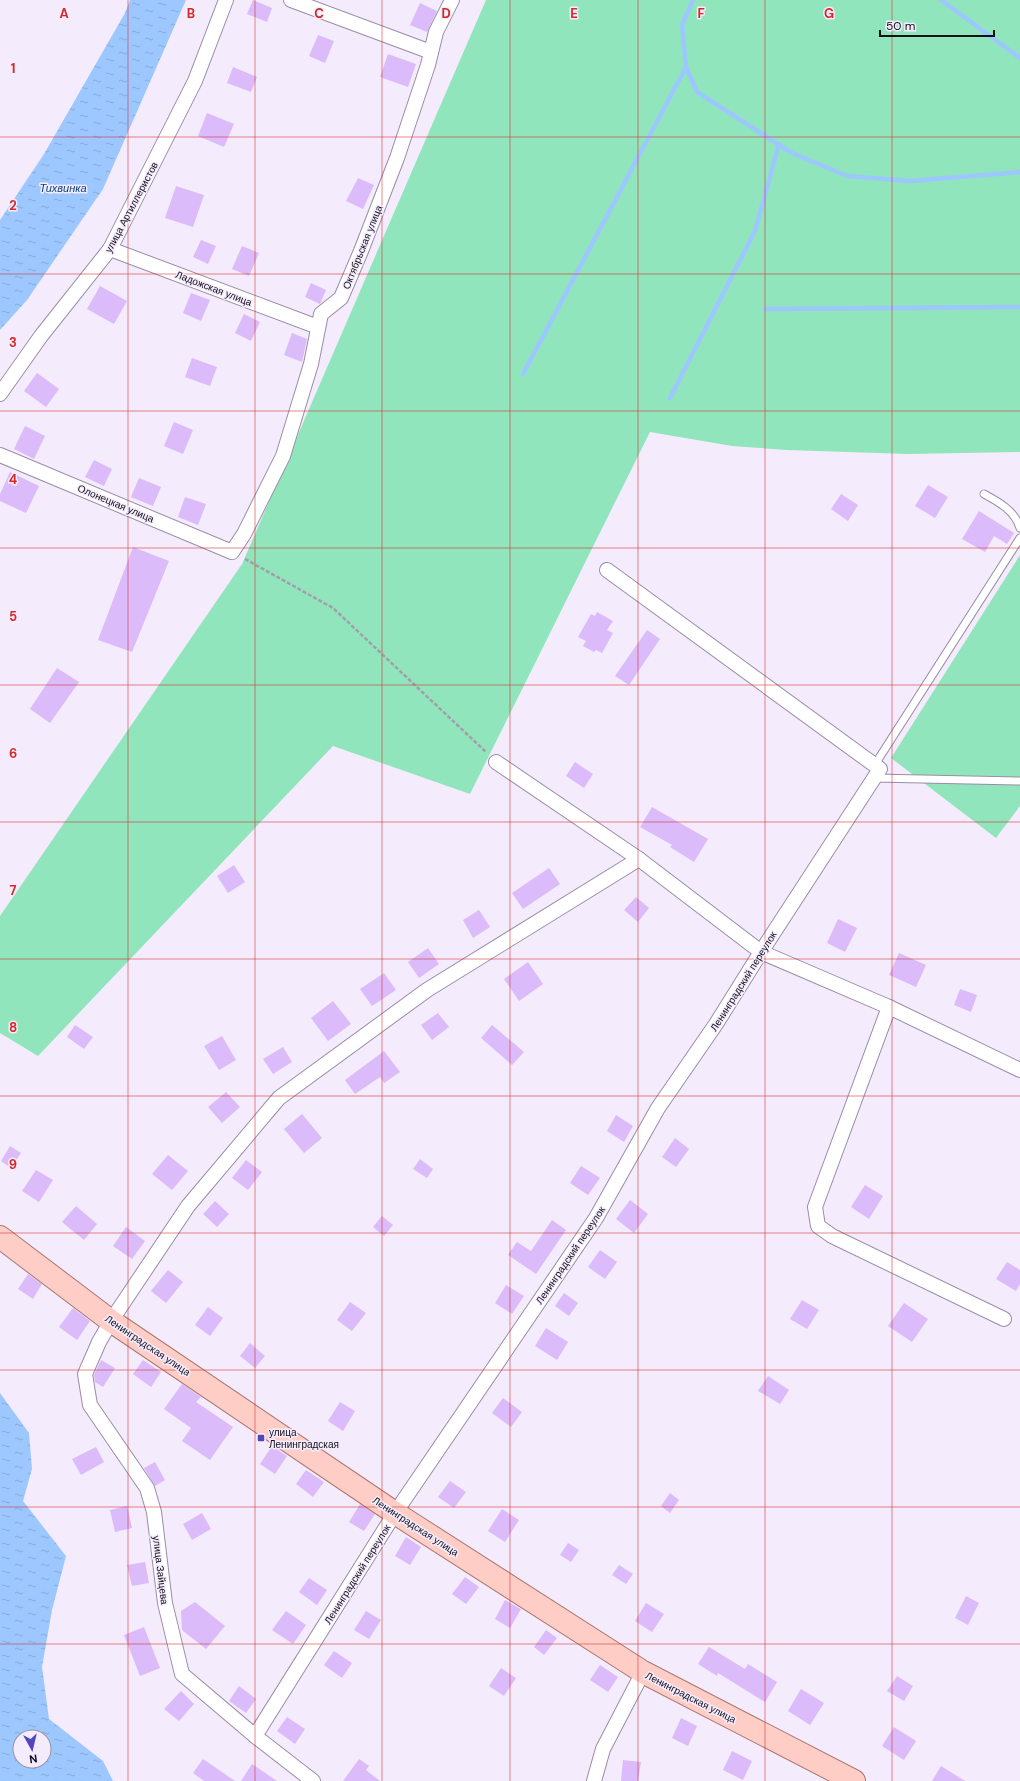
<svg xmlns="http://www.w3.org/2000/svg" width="1020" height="1781" viewBox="0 0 1020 1781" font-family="'DM Sans',sans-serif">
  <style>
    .grass { fill: #91e5bc }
    .water { fill: url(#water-ripples); fill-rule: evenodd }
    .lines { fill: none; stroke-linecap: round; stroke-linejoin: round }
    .stream { stroke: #9dc7ff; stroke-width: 4.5 }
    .building { fill: #dbbbf9 }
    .lane-casing { stroke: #9a8da7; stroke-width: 9 }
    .street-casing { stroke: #9a8da7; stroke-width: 16 }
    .primary-casing { stroke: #ab7670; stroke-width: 24 }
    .path { stroke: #a49eac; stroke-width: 2.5; stroke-dasharray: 4 2; stroke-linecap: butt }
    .lane { stroke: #fff; stroke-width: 7 }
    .street { stroke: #fff; stroke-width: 14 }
    .primary { stroke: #fecec6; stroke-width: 22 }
    .grid { fill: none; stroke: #d62828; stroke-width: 1; stroke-opacity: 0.55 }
    .poi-dot { fill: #5545bc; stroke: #f4ecfd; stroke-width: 1.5 }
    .labels { text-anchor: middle; stroke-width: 3; stroke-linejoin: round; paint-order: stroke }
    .street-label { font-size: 10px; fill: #130f18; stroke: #f4ecfd }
    .poi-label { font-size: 10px; fill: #130f18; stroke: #f4ecfd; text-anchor: start }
    .water-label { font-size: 11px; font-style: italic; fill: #083c79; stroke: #f4ecfd }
    .grid-label { font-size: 13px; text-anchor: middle; font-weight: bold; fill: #d62828; stroke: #f4ecfd; stroke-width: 3; stroke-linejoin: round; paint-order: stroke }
  </style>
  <defs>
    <pattern id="water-ripples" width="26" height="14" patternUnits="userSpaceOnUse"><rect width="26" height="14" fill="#9dc7ff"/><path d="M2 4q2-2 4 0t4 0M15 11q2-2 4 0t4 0" fill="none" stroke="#86aada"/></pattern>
  </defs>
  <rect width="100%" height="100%" fill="#f4ecfd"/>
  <g class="grass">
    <polygon points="486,0 1020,0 1020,452 908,454 786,450 732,446 650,432 470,794 333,746 38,1056 0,1033 0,916 242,564"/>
    <polygon points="1020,555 1020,806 996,838 891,758"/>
  </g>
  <g class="water">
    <polygon points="130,0 186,0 103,189 27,300 0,330 0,220 44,154 125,13"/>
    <path d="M 0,1393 L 29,1433 L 32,1469 L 23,1501 L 66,1556 L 52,1610 L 42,1667 L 49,1719 L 103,1761 L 113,1781 L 0,1781 ZM 20,1737 L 44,1737 L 44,1761 L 20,1761 Z"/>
  </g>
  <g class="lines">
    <g class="stream">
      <polyline points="693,0 682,25 686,67 697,92 792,153 847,176 910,181 1020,172"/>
      <polyline points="941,0 1020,58"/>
      <polyline points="765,309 1020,307"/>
      <polyline points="523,374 686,67"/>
      <polyline points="670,398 755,231 779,144"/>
    </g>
  </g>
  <g class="building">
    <polygon points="253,0 272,8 267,22 247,14"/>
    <polygon points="420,3 437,11 427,32 410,25"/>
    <polygon points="318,35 334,41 325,63 309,56"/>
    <polygon points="388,54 416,64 408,87 380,77"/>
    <polygon points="233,67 257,77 251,92 227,83"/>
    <polygon points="207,113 234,124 224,147 198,136"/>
    <polygon points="358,178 374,185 363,209 346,201"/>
    <polygon points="176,186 204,195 193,227 165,218"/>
    <polygon points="201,240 216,246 208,264 193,257"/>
    <polygon points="242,246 259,253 249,276 232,269"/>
    <polygon points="311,283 326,290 320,304 305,297"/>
    <polygon points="100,286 127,301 114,324 87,309"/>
    <polygon points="191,293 210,300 201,321 183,313"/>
    <polygon points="244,314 260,322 251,341 235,333"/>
    <polygon points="292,333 307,339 302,362 284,355"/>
    <polygon points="192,358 217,367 210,386 185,377"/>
    <polygon points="37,373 59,389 46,407 24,391"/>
    <polygon points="174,422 193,430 183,454 164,446"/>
    <polygon points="25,426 45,436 34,459 14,449"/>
    <polygon points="94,460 112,469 104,486 85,477"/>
    <polygon points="10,472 39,486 26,513 0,501 0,494"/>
    <polygon points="139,478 161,487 153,506 131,497"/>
    <polygon points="928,485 948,497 935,518 915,506"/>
    <polygon points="841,494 858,505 848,521 831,509"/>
    <polygon points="185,497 206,504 198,525 178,517"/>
    <polygon points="979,511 1014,533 1007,544 994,536 985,552 962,539"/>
    <polygon points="133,547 169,561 132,652 98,640"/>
    <polygon points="597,612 613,621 607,630 613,633 602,653 596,650 594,652 583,646 586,641 578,637 591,614 595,616"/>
    <polygon points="647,630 660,639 629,685 615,676"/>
    <polygon points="57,668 79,682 50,723 30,709"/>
    <polygon points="575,762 593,774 584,788 566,776"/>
    <polygon points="652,807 708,839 694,862 670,847 672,845 640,827"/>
    <polygon points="234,865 245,882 228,893 217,876"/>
    <polygon points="549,868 560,884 523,909 512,893"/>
    <polygon points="636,897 649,908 638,922 624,910"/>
    <polygon points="479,910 490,927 473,938 463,920"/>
    <polygon points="838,919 857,928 845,952 827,943"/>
    <polygon points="428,948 439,964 419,978 408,962"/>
    <polygon points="899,953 926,965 916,987 889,975"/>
    <polygon points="528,962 543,984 519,1001 504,979"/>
    <polygon points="384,973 396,990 372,1006 360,989"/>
    <polygon points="960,989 977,995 971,1012 954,1005"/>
    <polygon points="333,1001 351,1024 328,1041 311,1018"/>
    <polygon points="438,1013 449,1027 432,1040 421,1025"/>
    <polygon points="75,1025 93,1037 84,1049 67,1037"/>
    <polygon points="492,1025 524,1052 512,1065 481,1038"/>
    <polygon points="222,1036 236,1060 219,1070 204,1046"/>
    <polygon points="283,1047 292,1062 273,1074 263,1059"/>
    <polygon points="384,1051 400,1072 384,1083 380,1077 355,1094 345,1080"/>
    <polygon points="226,1092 240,1107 222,1123 208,1107"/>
    <polygon points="302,1114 322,1138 304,1153 284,1129"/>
    <polygon points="616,1115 633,1126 624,1142 607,1131"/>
    <polygon points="675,1138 689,1149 676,1167 662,1157"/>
    <polygon points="10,1146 21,1153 11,1168 1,1161"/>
    <polygon points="168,1155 188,1171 172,1190 152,1174"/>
    <polygon points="420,1159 433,1169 427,1178 413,1169"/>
    <polygon points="246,1160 262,1172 248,1190 232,1178"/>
    <polygon points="581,1166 600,1178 588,1195 570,1183"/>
    <polygon points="36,1170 53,1180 39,1202 22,1191"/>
    <polygon points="865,1185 883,1196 869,1219 851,1207"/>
    <polygon points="630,1200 648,1214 634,1233 616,1219"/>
    <polygon points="215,1201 229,1214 217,1227 203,1214"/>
    <polygon points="76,1206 97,1224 84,1240 62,1222"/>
    <polygon points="382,1216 393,1225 384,1236 373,1227"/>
    <polygon points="552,1220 566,1230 536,1274 508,1255 517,1242 531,1251"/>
    <polygon points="126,1227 145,1241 132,1259 113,1246"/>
    <polygon points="600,1250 617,1262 605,1279 588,1267"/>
    <polygon points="1007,1262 1020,1270 1020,1284 1016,1291 996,1279"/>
    <polygon points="168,1270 183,1282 166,1303 151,1291"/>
    <polygon points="28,1274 42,1284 33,1299 18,1289"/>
    <polygon points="506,1285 524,1296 512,1314 495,1303"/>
    <polygon points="564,1293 578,1303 569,1316 555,1306"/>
    <polygon points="802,1300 819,1310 807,1329 790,1319"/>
    <polygon points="350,1302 366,1313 352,1331 337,1320"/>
    <polygon points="904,1303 928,1319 912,1342 888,1326"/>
    <polygon points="208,1307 223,1318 210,1336 195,1325"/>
    <polygon points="73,1308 90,1321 77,1340 59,1327"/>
    <polygon points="546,1328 568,1342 557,1360 535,1346"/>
    <polygon points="250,1343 265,1356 255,1368 240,1356"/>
    <polygon points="101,1360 115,1368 103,1387 95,1382 94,1375"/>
    <polygon points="143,1360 161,1372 151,1387 133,1374"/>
    <polygon points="768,1376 789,1390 780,1404 758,1391"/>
    <polygon points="182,1384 201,1397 196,1402 233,1427 210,1460 182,1441 191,1428 164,1409"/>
    <polygon points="503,1398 522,1412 511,1427 492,1413"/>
    <polygon points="340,1402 355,1411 343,1431 328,1421"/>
    <polygon points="272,1446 287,1456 275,1474 260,1464"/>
    <polygon points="96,1447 104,1462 81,1475 72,1459"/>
    <polygon points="155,1462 165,1480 155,1486 144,1468"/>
    <polygon points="306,1470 324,1482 313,1497 296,1484"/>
    <polygon points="450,1481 466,1492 454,1508 438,1497"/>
    <polygon points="670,1493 679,1500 670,1513 661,1506"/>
    <polygon points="360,1504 375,1514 364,1531 349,1522"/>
    <polygon points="127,1506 132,1528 115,1532 110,1510"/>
    <polygon points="502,1509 519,1520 505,1542 488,1531"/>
    <polygon points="202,1513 211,1529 192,1540 183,1524"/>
    <polygon points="406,1537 421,1547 410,1565 395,1556"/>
    <polygon points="568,1543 579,1550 571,1562 560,1555"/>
    <polygon points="145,1562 149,1583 132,1586 127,1565"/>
    <polygon points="619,1565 633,1574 626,1584 612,1575"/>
    <polygon points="465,1577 479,1587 466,1604 452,1594"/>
    <polygon points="309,1578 327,1590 317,1605 299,1592"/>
    <polygon points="966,1596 979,1603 968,1625 955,1618"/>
    <polygon points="505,1600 521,1609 510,1628 495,1619"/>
    <polygon points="195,1602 225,1626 206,1649 182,1630 181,1611"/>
    <polygon points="646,1603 664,1614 652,1632 635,1621"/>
    <polygon points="286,1611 306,1625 293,1644 272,1630"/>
    <polygon points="366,1611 381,1620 369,1639 354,1630"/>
    <polygon points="144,1627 160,1668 140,1676 124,1635"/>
    <polygon points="546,1630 557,1638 544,1655 534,1647"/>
    <polygon points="709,1647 745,1669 748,1664 777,1682 765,1702 718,1673 717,1676 698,1664"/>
    <polygon points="334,1651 352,1663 342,1678 324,1665"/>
    <polygon points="600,1665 618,1677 608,1692 590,1680"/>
    <polygon points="501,1668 516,1678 504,1696 489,1686"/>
    <polygon points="897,1676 913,1686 904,1701 887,1691"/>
    <polygon points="239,1686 256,1699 246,1713 229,1701"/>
    <polygon points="801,1689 824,1703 810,1725 788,1711"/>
    <polygon points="181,1691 194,1704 179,1721 164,1709"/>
    <polygon points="287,1717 305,1729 295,1744 277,1731"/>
    <polygon points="681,1718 697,1726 688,1746 672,1738"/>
    <polygon points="894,1727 916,1741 904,1760 882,1746"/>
    <polygon points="732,1751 752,1761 743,1780 723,1770"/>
    <polygon points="203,1759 235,1781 204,1781 193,1773"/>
    <polygon points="359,1759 369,1766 366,1770 380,1781 343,1781"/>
    <polygon points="623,1760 641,1762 638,1781 621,1781"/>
    <polygon points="252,1764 277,1781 241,1781"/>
    <polygon points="941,1766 965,1781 932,1781"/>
  </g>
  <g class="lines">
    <g class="lane-casing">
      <g id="lane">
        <path d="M 984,494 C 999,502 1015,511 1020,528"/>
        <polyline points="874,766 1020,538"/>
        <polyline points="874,778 1020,781"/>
      </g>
    </g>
    <g class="street-casing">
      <g id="street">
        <polyline points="291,0 431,52"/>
        <polyline points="110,249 318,327"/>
        <polyline points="0,394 41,336 110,249 195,81 226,0"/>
        <polyline points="0,455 232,552 244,534 283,456 311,364 321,314 341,298 361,251 397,158 428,65 436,32 452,0"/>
        <polyline points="496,762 639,859 761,952 889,1007 1020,1070"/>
        <polyline points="889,1007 815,1207 818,1226 832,1236 1004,1319"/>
        <polyline points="255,1736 395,1513 596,1218 658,1108 716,1024 761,952 880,769 607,570"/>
        <polyline points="313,1781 255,1736 182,1674 165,1603 154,1512 147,1488 90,1405 85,1374 99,1342 111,1321 188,1206 279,1098 427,990 639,859"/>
        <polyline points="594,1781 603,1749 643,1672"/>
      </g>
    </g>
    <g class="primary-casing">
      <polyline id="primary" points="0,1237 111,1321 395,1513 643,1672 854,1781"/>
    </g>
    <polyline class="path" points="245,559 333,608 486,752"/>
    <use href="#lane" class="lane"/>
    <use href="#street" class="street"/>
    <use href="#primary" class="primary"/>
  </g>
  <path class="grid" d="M 128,0 L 128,1781M 255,0 L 255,1781M 382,0 L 382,1781M 510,0 L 510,1781M 638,0 L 638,1781M 765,0 L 765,1781M 892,0 L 892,1781M 0,137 L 1020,137M 0,274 L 1020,274M 0,411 L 1020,411M 0,548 L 1020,548M 0,685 L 1020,685M 0,822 L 1020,822M 0,959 L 1020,959M 0,1096 L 1020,1096M 0,1233 L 1020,1233M 0,1370 L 1020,1370M 0,1507 L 1020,1507M 0,1644 L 1020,1644"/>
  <rect class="poi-dot" x="257" y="1434" width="8" height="8" rx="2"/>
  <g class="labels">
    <g class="street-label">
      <text transform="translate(131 207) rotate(-62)" y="4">улица Артиллеристов</text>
      <text transform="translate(362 247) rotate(-68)" y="4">Октябрьская улица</text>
      <text transform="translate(214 288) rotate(21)" y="4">Ладожская улица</text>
      <text transform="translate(116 503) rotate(23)" y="4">Олонецкая улица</text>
      <text transform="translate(743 981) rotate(-58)" y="4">Ленинградский переулок</text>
      <text transform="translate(570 1255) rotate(-56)" y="4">Ленинградский переулок</text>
      <text transform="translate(148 1345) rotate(34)" y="4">Ленинградская улица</text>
      <text transform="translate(416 1526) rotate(33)" y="4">Ленинградская улица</text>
      <text transform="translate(161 1570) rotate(83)" y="4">улица Зайцева</text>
      <text transform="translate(357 1574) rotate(-58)" y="4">Ленинградский переулок</text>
      <text transform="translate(691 1697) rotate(27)" y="4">Ленинградская улица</text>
    </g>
    <g class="poi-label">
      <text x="269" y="1436">улица<tspan x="269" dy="12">Ленинградская</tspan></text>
    </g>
    <g class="water-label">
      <text x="63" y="192">Тихвинка</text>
    </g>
  </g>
  <g class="grid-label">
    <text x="64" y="18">A</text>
    <text x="191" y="18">B</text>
    <text x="319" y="18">C</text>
    <text x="446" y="18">D</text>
    <text x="574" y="18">E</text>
    <text x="701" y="18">F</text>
    <text x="829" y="18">G</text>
    <text x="13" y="73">1</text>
    <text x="13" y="210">2</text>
    <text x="13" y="347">3</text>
    <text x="13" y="484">4</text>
    <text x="13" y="621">5</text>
    <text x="13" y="758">6</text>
    <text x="13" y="895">7</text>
    <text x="13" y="1032">8</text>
    <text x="13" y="1169">9</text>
  </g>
  <g transform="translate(32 1749) rotate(172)"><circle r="19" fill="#f4ecfd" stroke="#9a94a1"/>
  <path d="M0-3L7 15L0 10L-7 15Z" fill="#5545bc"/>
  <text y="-6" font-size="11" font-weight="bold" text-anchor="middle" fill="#130f18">N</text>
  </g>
  <path d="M880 30v6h114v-6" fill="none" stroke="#130f18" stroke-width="2"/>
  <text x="886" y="30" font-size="12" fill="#130f18" stroke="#f4ecfd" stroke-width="3" paint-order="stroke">50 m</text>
</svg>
